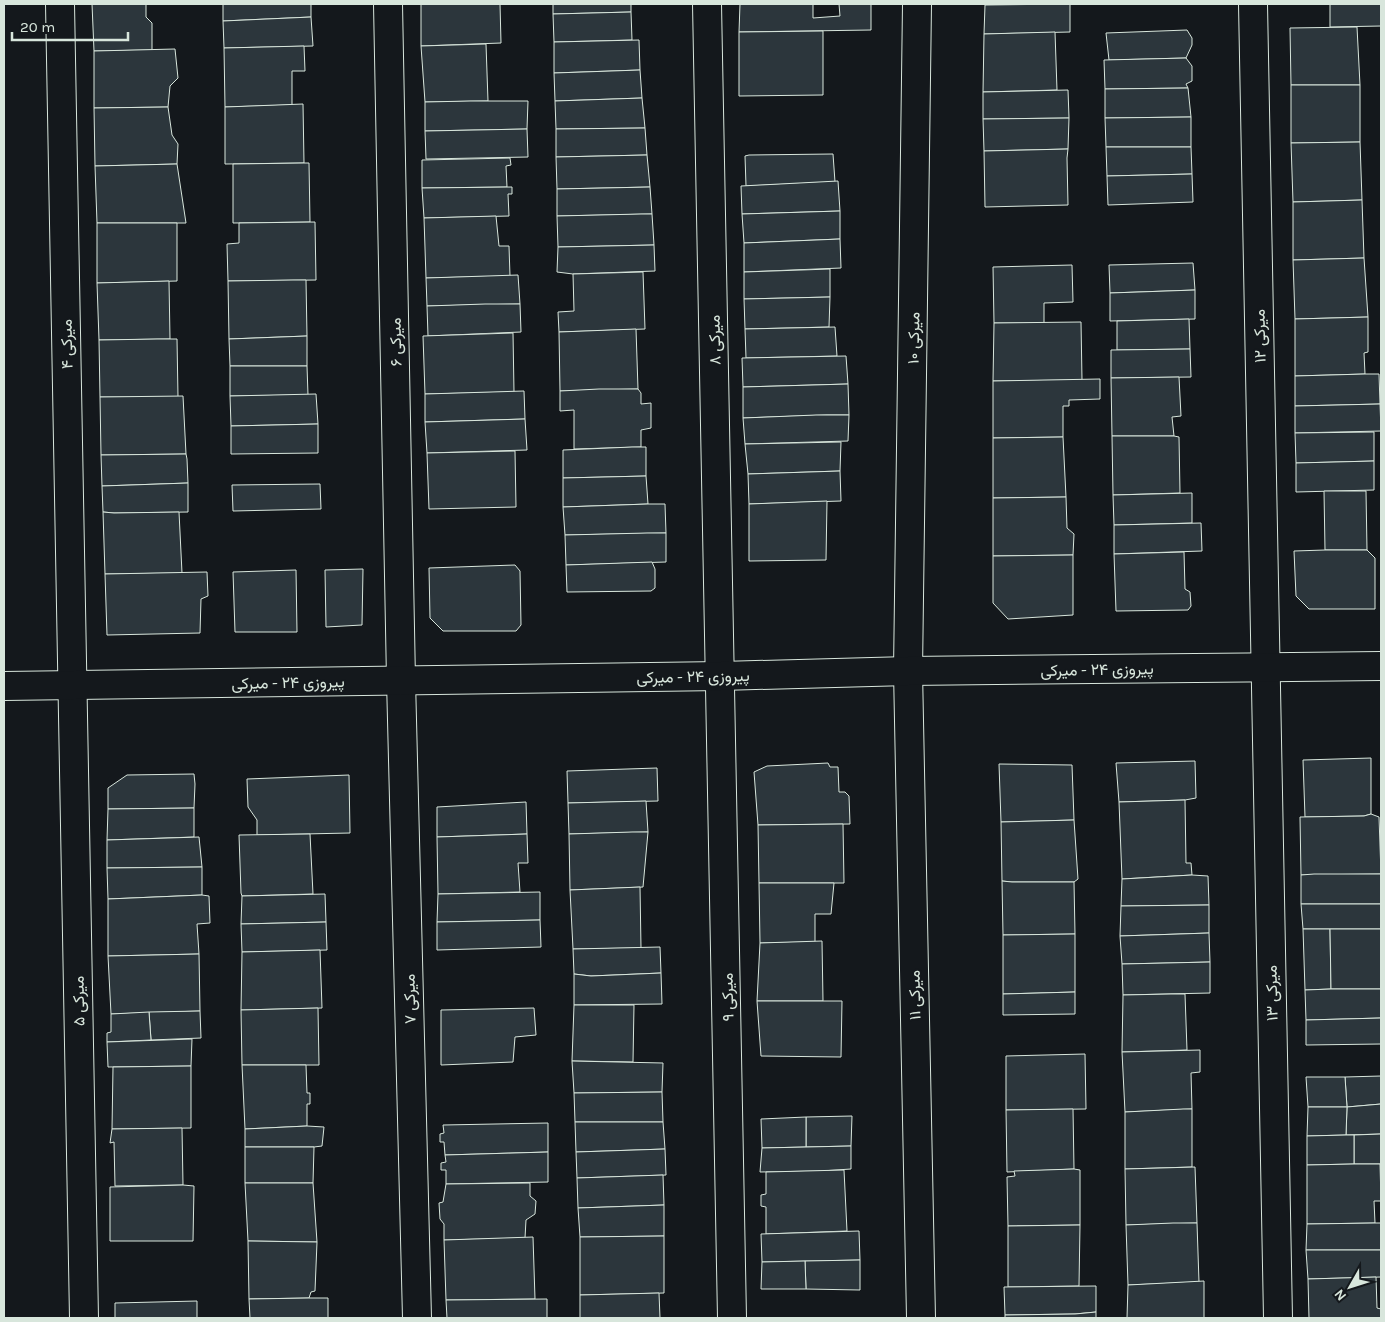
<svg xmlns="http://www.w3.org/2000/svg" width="1385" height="1322" viewBox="0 0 1385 1322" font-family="Karla,Vazirmatn,sans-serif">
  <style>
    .building { fill: #2c363c; stroke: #d8e6dc }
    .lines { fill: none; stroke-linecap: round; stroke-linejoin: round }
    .minor-casing { stroke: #d8e6dc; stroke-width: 30 }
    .minor { stroke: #14181c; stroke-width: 28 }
    .labels { text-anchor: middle; stroke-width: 4; stroke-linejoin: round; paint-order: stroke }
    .street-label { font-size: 16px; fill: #d8e6dc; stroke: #14181c }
  </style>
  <rect width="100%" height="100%" fill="#14181c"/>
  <g class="building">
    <polygon points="92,4 146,4 146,17 152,23 152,50 94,51"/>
    <polygon points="223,4 311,4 311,17 223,21"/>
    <polygon points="421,4 500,4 501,43 421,46"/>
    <polygon points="553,4 631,4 631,12 553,14"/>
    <polygon points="740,4 813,4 813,18 840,16 839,4 871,4 871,30 739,32"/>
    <polygon points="985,4 1045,4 985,5"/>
    <polygon points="1070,4 1070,32 984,34 985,5"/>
    <polygon points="1330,4 1381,4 1381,26 1330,27"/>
    <polygon points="631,12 632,40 554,42 553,14"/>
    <polygon points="311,17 313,46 224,48 223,21"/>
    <polygon points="1357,27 1360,85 1291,85 1290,28"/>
    <polygon points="1187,30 1192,38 1192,45 1186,58 1109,60 1106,33"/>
    <polygon points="823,31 823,95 739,96 739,32"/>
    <polygon points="1055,32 1057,90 983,92 984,34"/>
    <polygon points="639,40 640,70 554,73 554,42"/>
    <polygon points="486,44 488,101 425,102 421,46"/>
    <polygon points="304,46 305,71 292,71 292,105 225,107 224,48"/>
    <polygon points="175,49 178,78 170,86 168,107 94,108 94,51"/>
    <polygon points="1186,58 1192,66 1192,81 1186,84 1188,88 1105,89 1104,60"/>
    <polygon points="640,70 642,98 555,101 554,73"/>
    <polygon points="1291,85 1360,85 1360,142 1291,143"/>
    <polygon points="1188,88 1191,117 1105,118 1105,89"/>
    <polygon points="1068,90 1069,118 983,119 983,92"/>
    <polygon points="642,98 645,128 556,129 555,101"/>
    <polygon points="470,101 528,101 527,129 425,131 425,102"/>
    <polygon points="303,104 304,163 225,164 225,107"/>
    <polygon points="168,107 172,135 178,144 177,164 95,166 94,108"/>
    <polygon points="1191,117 1191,147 1106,147 1105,118"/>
    <polygon points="1069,118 1068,149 984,151 983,119"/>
    <polygon points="645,128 647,155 556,157 556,129"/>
    <polygon points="527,129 528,157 426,159 425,131"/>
    <polygon points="1360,142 1362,200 1293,202 1291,143"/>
    <polygon points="1106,147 1191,147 1192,174 1107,176"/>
    <polygon points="1068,149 1067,158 1068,205 985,207 984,151"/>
    <polygon points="833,154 835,182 746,186 745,156 749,155"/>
    <polygon points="647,155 650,187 557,189 556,157"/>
    <polygon points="510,158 511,165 506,166 507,187 422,188 422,160"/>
    <polygon points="304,163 309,163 310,222 233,223 233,164"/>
    <polygon points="177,164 186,223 97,223 95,166"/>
    <polygon points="1192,174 1193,202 1108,205 1107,176"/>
    <polygon points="838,181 840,211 742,214 741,186"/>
    <polygon points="512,187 512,194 508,194 509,216 424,218 422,188"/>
    <polygon points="650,187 652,214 557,216 557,189"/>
    <polygon points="1362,200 1364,258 1293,260 1293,202"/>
    <polygon points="840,211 840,239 744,243 742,214"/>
    <polygon points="641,214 652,214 654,245 558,247 557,216"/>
    <polygon points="496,216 499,246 509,246 510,276 426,278 424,218"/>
    <polygon points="315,222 316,280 228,281 227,244 239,243 239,223"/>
    <polygon points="97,223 177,223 177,281 97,283"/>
    <polygon points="840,239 841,268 744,272 744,243"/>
    <polygon points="654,245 655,271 573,274 557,272 558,247"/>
    <polygon points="1364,258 1368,317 1295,319 1293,260"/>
    <polygon points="1193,263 1195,290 1110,293 1109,265"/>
    <polygon points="1072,265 1073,302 1044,303 1044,323 994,323 993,267"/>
    <polygon points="830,269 830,297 744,299 744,272"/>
    <polygon points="643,272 645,329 559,332 558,312 574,311 573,274"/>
    <polygon points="518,275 520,304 427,306 426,278"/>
    <polygon points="293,280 306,280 307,336 229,339 228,281"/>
    <polygon points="169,281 170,339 99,340 97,283"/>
    <polygon points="1195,290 1195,319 1110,321 1110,293"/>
    <polygon points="830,297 829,327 745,329 744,299"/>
    <polygon points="485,304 520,304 521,332 428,336 427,306"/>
    <polygon points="1368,317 1368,352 1364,353 1365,374 1295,376 1295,319"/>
    <polygon points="1189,319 1190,349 1117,350 1117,321"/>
    <polygon points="1081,322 1082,380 993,381 994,323"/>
    <polygon points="835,327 837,356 746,358 745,329"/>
    <polygon points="636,329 638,389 560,391 559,332"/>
    <polygon points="513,333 514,392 425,394 423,336"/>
    <polygon points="307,336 307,366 230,366 229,339"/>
    <polygon points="157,339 177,339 178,397 100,397 99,340"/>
    <polygon points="1190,349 1191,377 1111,378 1111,350"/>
    <polygon points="846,356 848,384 743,387 742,358"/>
    <polygon points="230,366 307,366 308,395 230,396"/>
    <polygon points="1365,374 1379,374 1380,404 1295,406 1295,376"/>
    <polygon points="1179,377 1181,416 1172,417 1174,436 1112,436 1111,378"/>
    <polygon points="1100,379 1100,399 1069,400 1069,406 1063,406 1063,437 993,438 993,381"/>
    <polygon points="848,384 849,415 827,415 743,418 743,387"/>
    <polygon points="599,389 638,389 641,393 641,404 651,403 651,428 641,430 641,447 574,449 574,410 560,411 560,391"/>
    <polygon points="524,391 525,419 425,422 425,394"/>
    <polygon points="316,394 318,424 231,426 230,396"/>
    <polygon points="183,396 186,454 101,455 100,397"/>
    <polygon points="1380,404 1381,431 1295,433 1295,406"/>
    <polygon points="816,415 849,415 848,441 745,444 743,418"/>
    <polygon points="525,419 527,450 427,453 425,422"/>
    <polygon points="318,424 318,453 231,454 231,426"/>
    <polygon points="1374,432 1374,461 1296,463 1295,433"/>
    <polygon points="1112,436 1174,436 1179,437 1180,493 1113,495"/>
    <polygon points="1063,437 1066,497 993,498 993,438"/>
    <polygon points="841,442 840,471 748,474 745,444"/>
    <polygon points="632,447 646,447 646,476 563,478 563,450"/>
    <polygon points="515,451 516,507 429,509 427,453"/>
    <polygon points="186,454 187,459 188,483 102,486 101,455"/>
    <polygon points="1374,461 1374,490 1296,492 1296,463"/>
    <polygon points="840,471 841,501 749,504 748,474"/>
    <polygon points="646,476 648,504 563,507 563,478"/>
    <polygon points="188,483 188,512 114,513 103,512 102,486"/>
    <polygon points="320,484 321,509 233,511 232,485"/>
    <polygon points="1324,491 1366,491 1367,550 1325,550"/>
    <polygon points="1192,493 1192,523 1114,525 1113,495"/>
    <polygon points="1066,497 1067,528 1074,534 1073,555 993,556 993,498"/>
    <polygon points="827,501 826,560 749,561 749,504"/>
    <polygon points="648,504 665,504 666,533 565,535 563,507"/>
    <polygon points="103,512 114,513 179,512 182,573 105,574"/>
    <polygon points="1201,523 1202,551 1114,554 1114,525"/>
    <polygon points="647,533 666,533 666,562 566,565 565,535"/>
    <polygon points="1325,550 1367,550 1375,558 1375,609 1309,609 1296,596 1294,551"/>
    <polygon points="1184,552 1185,589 1190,592 1191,606 1188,610 1116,611 1114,554"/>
    <polygon points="1073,555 1073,615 1008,619 993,603 993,556"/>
    <polygon points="652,562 655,569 655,588 651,591 567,592 566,565"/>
    <polygon points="515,565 520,571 521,625 516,631 443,631 430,618 429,568"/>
    <polygon points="363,569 362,625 326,627 325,570"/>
    <polygon points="296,570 297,632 235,632 233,572"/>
    <polygon points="207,572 208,596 201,599 200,633 107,635 105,574"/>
    <polygon points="1371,758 1371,814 1364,816 1305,817 1303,760"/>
    <polygon points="1195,761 1196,798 1185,800 1119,802 1116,763"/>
    <polygon points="828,763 830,767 838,767 839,792 845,792 849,796 850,824 758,825 754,772 767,766"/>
    <polygon points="999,764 1072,765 1074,820 1001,822"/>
    <polygon points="657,768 658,801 568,803 567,771"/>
    <polygon points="194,774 195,784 194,808 108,809 108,788 127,775"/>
    <polygon points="349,775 350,833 257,835 257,820 248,807 247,779"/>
    <polygon points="1185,800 1186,863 1191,863 1192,875 1122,879 1119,802"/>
    <polygon points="646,801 648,832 569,834 568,803"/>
    <polygon points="526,802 527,834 437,837 437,807"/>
    <polygon points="194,808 194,837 107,840 108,809"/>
    <polygon points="1371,814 1379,817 1381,874 1301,875 1300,817 1364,816"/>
    <polygon points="1074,820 1078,879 1074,882 1012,882 1002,881 1001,822"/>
    <polygon points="843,824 844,883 759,883 758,825"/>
    <polygon points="632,832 648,832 643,887 570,890 569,834"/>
    <polygon points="310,834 313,894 242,896 241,893 239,835"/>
    <polygon points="527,834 528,863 518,863 520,892 438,894 437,837"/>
    <polygon points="199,837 202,867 107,868 107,840"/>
    <polygon points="202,867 202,895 108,899 107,868"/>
    <polygon points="1314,874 1381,874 1381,904 1301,904 1301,875"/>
    <polygon points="1192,875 1208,876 1209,905 1121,906 1122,879"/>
    <polygon points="1002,881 1012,882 1074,882 1075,934 1003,935"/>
    <polygon points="759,883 834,883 831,914 815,914 815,942 760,943"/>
    <polygon points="640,887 641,948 573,949 570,890"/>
    <polygon points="540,892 540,920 437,922 438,894"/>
    <polygon points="325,894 326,922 241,924 242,896"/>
    <polygon points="202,895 209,896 210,923 197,924 199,954 108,956 108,899"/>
    <polygon points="1301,904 1381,904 1381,929 1303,929"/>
    <polygon points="1209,905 1209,933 1120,936 1121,906"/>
    <polygon points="540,920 541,947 437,950 437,922"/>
    <polygon points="326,922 327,950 242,952 241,924"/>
    <polygon points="1303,929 1330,929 1331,989 1305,990"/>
    <polygon points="1330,929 1381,929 1381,989 1331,989"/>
    <polygon points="1209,933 1210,962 1122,964 1120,936"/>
    <polygon points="1075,934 1075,992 1003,994 1003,935"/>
    <polygon points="822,941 823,1001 757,1001 760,943"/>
    <polygon points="660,947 661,973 591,976 574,974 573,949"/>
    <polygon points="320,950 322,1008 241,1010 242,952"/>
    <polygon points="199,954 200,1011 111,1014 108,956"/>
    <polygon points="1210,962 1210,993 1123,995 1122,964"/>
    <polygon points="661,973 662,1004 574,1005 574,974 591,976"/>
    <polygon points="1331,989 1381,989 1381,1018 1306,1020 1305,990"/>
    <polygon points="1075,992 1075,1014 1003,1015 1003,994"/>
    <polygon points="1171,994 1185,994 1187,1050 1122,1052 1123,995"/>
    <polygon points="757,1001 842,1001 841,1057 761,1056"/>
    <polygon points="574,1005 634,1005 633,1062 572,1061"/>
    <polygon points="318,1008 319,1065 242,1065 241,1010"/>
    <polygon points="534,1008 536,1035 515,1037 513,1062 441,1065 441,1010"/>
    <polygon points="200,1011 201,1038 151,1040 149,1012"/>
    <polygon points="149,1012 151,1040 107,1042 107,1033 111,1032 111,1014"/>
    <polygon points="1381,1018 1381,1044 1306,1045 1306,1020"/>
    <polygon points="192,1039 191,1066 108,1067 107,1042"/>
    <polygon points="1200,1050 1200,1072 1191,1073 1192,1109 1125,1112 1122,1052"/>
    <polygon points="1085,1054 1086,1109 1006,1110 1006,1056"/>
    <polygon points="572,1061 663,1063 662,1092 574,1093"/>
    <polygon points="242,1065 306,1065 307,1093 310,1093 310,1104 307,1104 307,1126 245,1129"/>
    <polygon points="191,1066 191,1128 112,1129 113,1067"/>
    <polygon points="1381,1076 1381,1104 1347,1107 1345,1077"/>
    <polygon points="1306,1077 1345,1077 1347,1107 1308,1107"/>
    <polygon points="662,1092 663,1122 575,1122 574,1093"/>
    <polygon points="1381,1104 1381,1134 1346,1135 1347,1107"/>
    <polygon points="1308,1107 1347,1107 1346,1135 1307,1136"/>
    <polygon points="1073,1109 1074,1169 1007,1172 1006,1110"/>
    <polygon points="1183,1109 1192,1109 1192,1167 1125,1169 1125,1112"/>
    <polygon points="852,1116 851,1146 806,1147 806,1117"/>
    <polygon points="806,1117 806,1147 762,1148 761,1119"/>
    <polygon points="575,1122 663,1122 665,1149 576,1152"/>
    <polygon points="548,1123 548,1152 445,1155 444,1142 440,1142 440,1134 444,1133 443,1125"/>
    <polygon points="307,1126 324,1127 322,1146 314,1147 245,1147 245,1129"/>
    <polygon points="182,1128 183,1185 115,1186 114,1142 110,1143 112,1129"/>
    <polygon points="1381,1134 1381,1164 1354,1164 1354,1135"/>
    <polygon points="1346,1135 1354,1135 1354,1164 1307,1165 1307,1136"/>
    <polygon points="851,1146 851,1169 821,1171 760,1172 762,1148"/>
    <polygon points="245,1147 314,1147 313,1183 245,1183"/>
    <polygon points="665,1149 666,1175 577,1178 576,1152"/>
    <polygon points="548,1152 548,1182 446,1184 446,1170 441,1170 441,1163 446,1162 445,1155"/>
    <polygon points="1354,1164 1380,1164 1381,1201 1374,1201 1375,1223 1307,1224 1307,1165"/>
    <polygon points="1195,1167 1197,1223 1126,1225 1125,1169"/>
    <polygon points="1074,1169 1080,1170 1080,1225 1008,1226 1007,1177 1015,1176 1014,1171"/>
    <polygon points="844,1170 847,1231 766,1234 766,1207 761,1206 761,1195 766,1194 766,1172"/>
    <polygon points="663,1175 664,1205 578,1208 577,1178"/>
    <polygon points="245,1183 313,1183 317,1242 248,1241"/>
    <polygon points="530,1183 530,1196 536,1201 535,1214 526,1220 525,1238 444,1240 444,1224 440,1219 439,1203 443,1202 446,1184"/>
    <polygon points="183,1185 194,1186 193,1241 110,1241 110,1187"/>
    <polygon points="664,1205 664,1236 580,1237 578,1208"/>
    <polygon points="1173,1223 1197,1223 1199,1282 1128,1285 1126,1225"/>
    <polygon points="1375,1223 1381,1223 1381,1250 1306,1250 1307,1224"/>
    <polygon points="1080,1225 1079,1286 1008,1287 1008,1226"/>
    <polygon points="859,1231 860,1260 762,1262 761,1234"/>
    <polygon points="664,1236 664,1293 580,1295 580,1237"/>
    <polygon points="533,1237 535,1299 446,1300 444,1240"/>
    <polygon points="248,1241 317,1242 315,1291 311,1292 309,1298 249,1299"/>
    <polygon points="1306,1250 1381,1250 1381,1277 1308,1279"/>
    <polygon points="860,1260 860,1290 806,1289 805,1261"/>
    <polygon points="805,1261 806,1289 761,1289 762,1262"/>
    <polygon points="1376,1277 1377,1308 1381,1309 1381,1318 1309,1318 1308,1279"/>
    <polygon points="1204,1281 1204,1318 1127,1318 1128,1285"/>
    <polygon points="1096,1286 1096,1312 1075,1314 1005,1315 1004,1287"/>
    <polygon points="659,1293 660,1318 580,1318 580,1295"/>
    <polygon points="309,1298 328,1298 328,1318 250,1318 249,1299"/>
    <polygon points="547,1299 547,1318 447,1318 446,1300"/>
    <polygon points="197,1301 197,1318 115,1318 115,1303"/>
    <polygon points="1096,1312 1096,1318 1005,1318 1005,1315 1075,1314"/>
  </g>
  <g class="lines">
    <g class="minor-casing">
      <g id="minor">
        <polyline points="60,4 84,1318"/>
        <polyline points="388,4 401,680 417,1318"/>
        <polyline points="707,4 732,1318"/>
        <polyline points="917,4 908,671 921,1318"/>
        <polyline points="1253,4 1278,1318"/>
        <polyline points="4,686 721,676 908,671 1381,666"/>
      </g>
    </g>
    <use href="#minor" class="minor"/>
  </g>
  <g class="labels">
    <g class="street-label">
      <text transform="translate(1259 336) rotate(-91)" y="6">میرکی ۱۲</text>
      <text transform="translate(913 338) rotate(-89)" y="6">میرکی ۱۰</text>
      <text transform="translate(714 340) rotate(-91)" y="6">میرکی ۸</text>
      <text transform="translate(395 342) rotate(-91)" y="6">میرکی ۶</text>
      <text transform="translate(66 344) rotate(-91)" y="6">میرکی ۴</text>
      <text transform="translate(1097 669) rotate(-1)" y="6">پیروزی ۲۴ - میرکی</text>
      <text transform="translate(693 676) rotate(-1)" y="6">پیروزی ۲۴ - میرکی</text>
      <text transform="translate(288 682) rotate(-1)" y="6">پیروزی ۲۴ - میرکی</text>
      <text transform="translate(1271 993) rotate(-91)" y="6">میرکی ۱۳</text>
      <text transform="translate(914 995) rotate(-91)" y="6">میرکی ۱۱</text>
      <text transform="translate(727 997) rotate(-91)" y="6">میرکی ۹</text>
      <text transform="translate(409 999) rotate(-91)" y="6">میرکی ۷</text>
      <text transform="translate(78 1001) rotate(-91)" y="6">میرکی ۵</text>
    </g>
  </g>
  <rect width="1385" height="1322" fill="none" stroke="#d8e6dc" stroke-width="10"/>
  <g transform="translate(1350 1287) rotate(231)" stroke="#14181c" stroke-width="4" paint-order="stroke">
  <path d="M0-4L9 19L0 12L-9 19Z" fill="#d8e6dc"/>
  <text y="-8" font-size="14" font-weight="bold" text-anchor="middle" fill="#d8e6dc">N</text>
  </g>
  <path d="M12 32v8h116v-8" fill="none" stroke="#d8e6dc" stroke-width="2.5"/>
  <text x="20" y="32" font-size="15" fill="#d8e6dc" stroke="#14181c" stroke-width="4" paint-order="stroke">20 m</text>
</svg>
